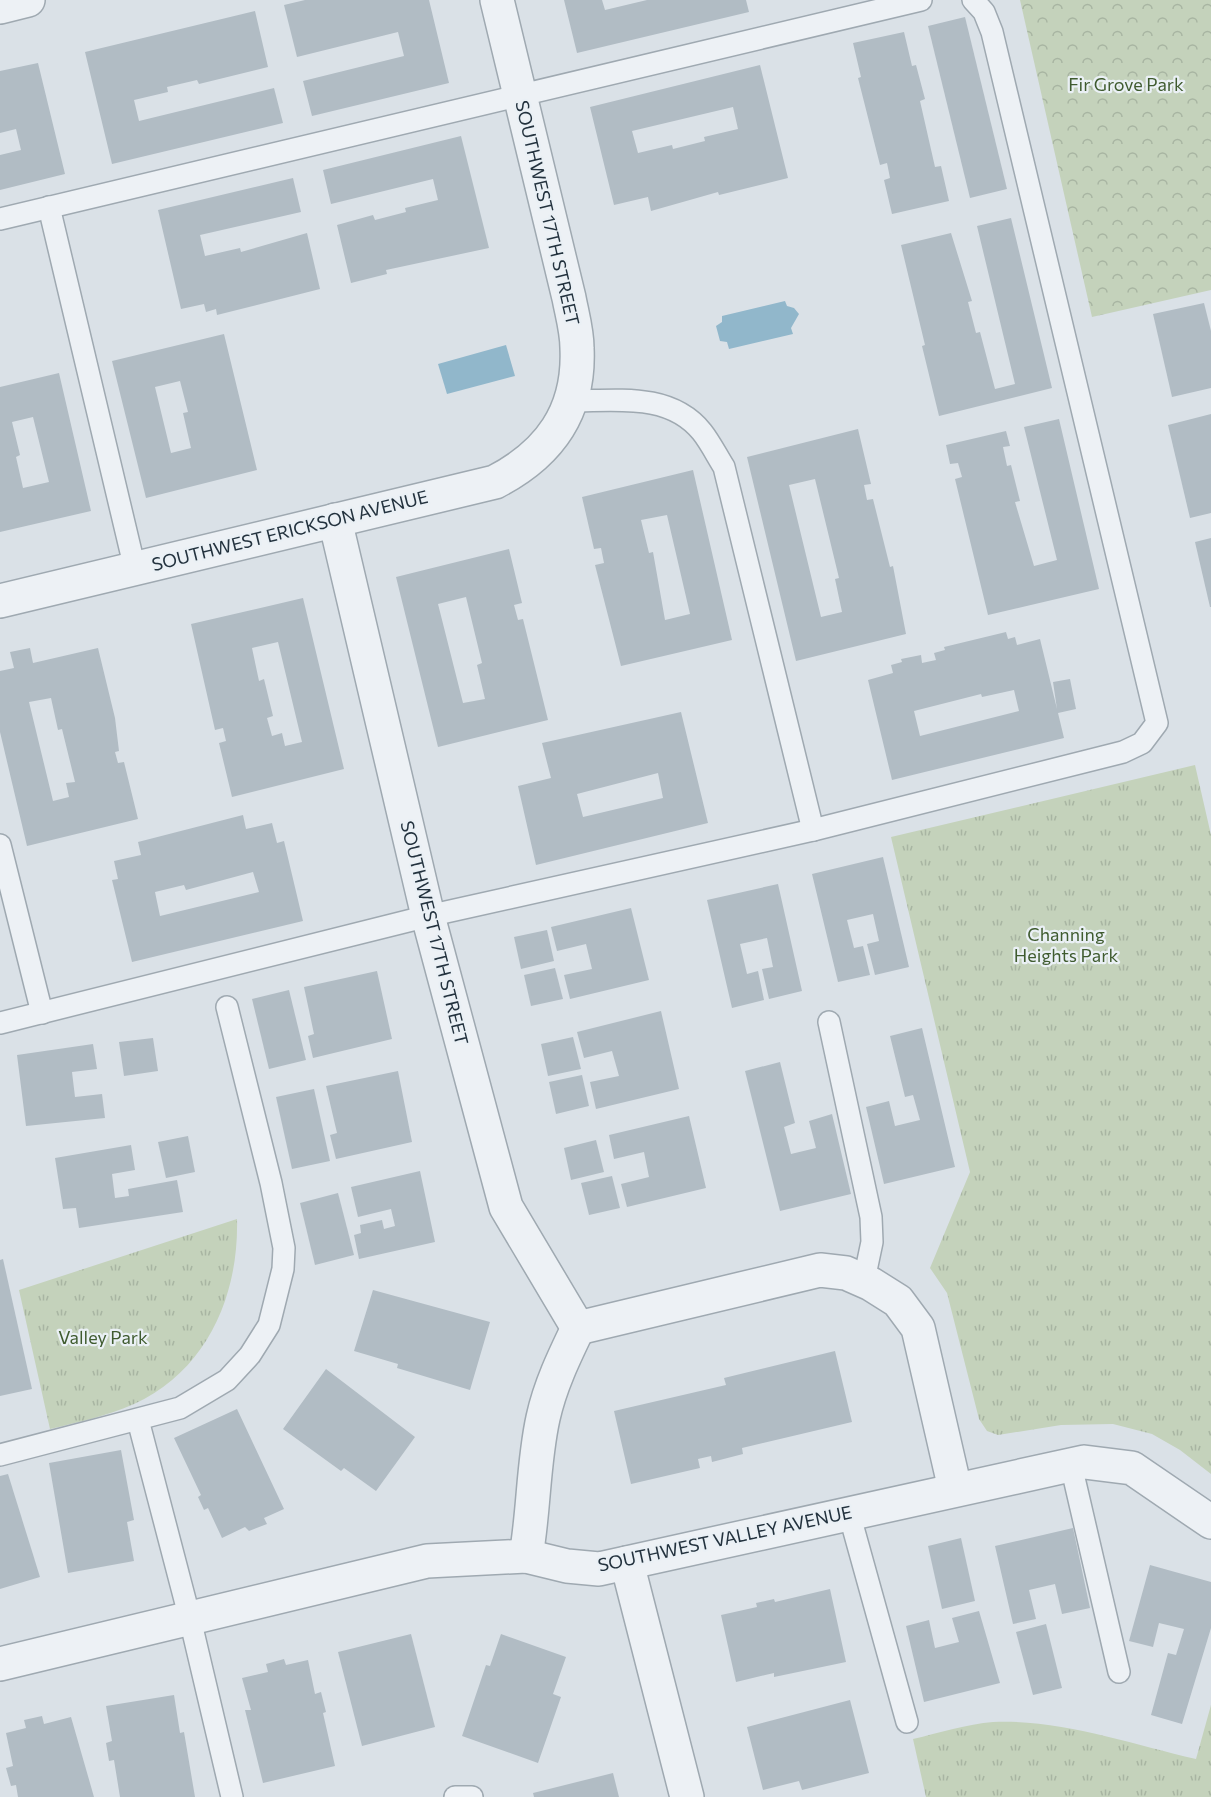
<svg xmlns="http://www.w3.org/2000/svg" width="1211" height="1797" viewBox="0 0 1211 1797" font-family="Commissioner,sans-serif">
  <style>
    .grass { fill: url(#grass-tufts) }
    .forest { fill: url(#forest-crowns) }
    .water { fill: #91b7cb }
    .building { fill: #b1bcc4; fill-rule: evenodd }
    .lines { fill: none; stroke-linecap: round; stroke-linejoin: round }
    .service-casing { stroke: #9fa9b1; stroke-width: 24 }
    .minor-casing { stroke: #9fa9b1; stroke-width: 36 }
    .service { stroke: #edf1f5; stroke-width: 21 }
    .minor { stroke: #edf1f5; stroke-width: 33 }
    .labels { text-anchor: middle; stroke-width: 4.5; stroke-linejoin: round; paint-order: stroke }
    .park-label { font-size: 18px; fill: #3f5b2f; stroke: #eaf0f5 }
    .street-label { font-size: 18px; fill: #23323e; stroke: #eaf0f5 }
  </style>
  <defs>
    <pattern id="grass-tufts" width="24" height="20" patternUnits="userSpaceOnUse" patternTransform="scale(1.5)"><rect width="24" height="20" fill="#c4d2bb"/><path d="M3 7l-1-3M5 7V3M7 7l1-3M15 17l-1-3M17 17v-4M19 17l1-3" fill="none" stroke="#a8b5a2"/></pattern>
    <pattern id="forest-crowns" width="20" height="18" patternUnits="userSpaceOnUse" patternTransform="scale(1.5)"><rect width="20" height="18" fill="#c4d2bb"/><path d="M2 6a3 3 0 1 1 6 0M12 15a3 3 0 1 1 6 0" fill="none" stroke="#a8b5a2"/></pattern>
  </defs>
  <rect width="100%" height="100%" fill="#dae1e7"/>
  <g class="grass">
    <polygon points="1195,765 1211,835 1211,1474 1180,1450 1152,1434 1113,1424 1061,1425 998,1435 987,1431 979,1419 947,1293 930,1268 970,1172 891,837"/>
    <path d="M 237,1219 C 239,1295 207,1371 134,1404 C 107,1416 79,1422 50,1429 L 19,1290 Z"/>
    <path d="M 1211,1705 L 1211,1797 L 926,1797 L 913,1739 C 939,1733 967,1724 993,1722 C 1061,1719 1130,1744 1196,1759 Z"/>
  </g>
  <polygon class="forest" points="1020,0 1211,0 1211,290 1092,317"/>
  <g class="water">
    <polygon points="785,301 787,306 794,308 799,314 791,328 793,334 729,349 727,342 720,341 716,326 722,322 722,316"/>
    <polygon points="506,345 515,376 447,394 438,364"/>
  </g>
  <g class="building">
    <polygon points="305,0 429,0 449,83 312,116 303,81 404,56 398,32 297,57 284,5"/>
    <polygon points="564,0 602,0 605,10 647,0 746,0 749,12 577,53"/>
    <polygon points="255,11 268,67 199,84 197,80 167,87 168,92 134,100 139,121 274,88 283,123 112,164 85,52"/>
    <polygon points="965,17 1007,189 970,198 928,26"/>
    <polygon points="904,32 912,66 916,65 925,99 920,101 935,167 941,166 949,201 892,214 884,180 890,178 887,163 880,165 858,78 861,77 853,43"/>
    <polygon points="38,63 65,174 0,190 0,155 21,150 16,129 0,133 0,71"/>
    <path d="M 760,65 L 788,178 L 719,195 L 718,192 L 651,211 L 648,197 L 614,205 L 590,107 ZM 733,107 L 738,129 L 704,137 L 705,141 L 673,149 L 672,145 L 638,153 L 632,131 Z"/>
    <polygon points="461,136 489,248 386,270 387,274 351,283 337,225 373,215 375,220 406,212 405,208 438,200 433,179 331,204 323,170"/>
    <polygon points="293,178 301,212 200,235 205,256 240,248 241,252 307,233 320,289 217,315 216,309 206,312 204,304 181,309 158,210"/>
    <polygon points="1011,218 1052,388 939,416 922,346 925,345 901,245 951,233 972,301 968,302 976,333 980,332 995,389 1015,384 977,226"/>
    <polygon points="1204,303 1211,331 1211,388 1172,397 1153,314"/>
    <path d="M 224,334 L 257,470 L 146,498 L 112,361 ZM 180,381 L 188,412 L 183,413 L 191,448 L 171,453 L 155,387 Z"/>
    <path d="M 59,373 L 91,511 L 0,532 L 0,387 ZM 33,417 L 49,482 L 23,488 L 16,457 L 20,455 L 12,422 Z"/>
    <polygon points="1211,414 1211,513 1190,518 1168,425"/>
    <polygon points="1059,419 1099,589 988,615 955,479 962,477 958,463 950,464 946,445 1006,431 1010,446 1003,447 1007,466 1011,465 1020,501 1015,502 1034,566 1057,560 1024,427"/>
    <path d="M 858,429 L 871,484 L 864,485 L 867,500 L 873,499 L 890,567 L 893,566 L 906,634 L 796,661 L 747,457 ZM 815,479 L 839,578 L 835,579 L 842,612 L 821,617 L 789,485 Z"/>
    <path d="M 693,470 L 732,640 L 621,666 L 595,565 L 604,563 L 601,548 L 594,549 L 582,497 ZM 667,515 L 690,614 L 665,620 L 653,552 L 649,553 L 641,520 Z"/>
    <polygon points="1211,538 1211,607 1210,607 1195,542"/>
    <path d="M 509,549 L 522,603 L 514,605 L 518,620 L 523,619 L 548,720 L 438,747 L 396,577 ZM 466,597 L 482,663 L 477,665 L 485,699 L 463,703 L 438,604 Z"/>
    <path d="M 303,598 L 344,769 L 232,797 L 219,743 L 226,741 L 223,728 L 215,730 L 191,624 ZM 278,642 L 302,742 L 285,746 L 282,733 L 272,736 L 267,718 L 273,716 L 264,679 L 259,681 L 252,648 Z"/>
    <path d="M 1006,632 L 1008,639 L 1015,637 L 1017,645 L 1040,639 L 1057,709 L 1053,682 L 1070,679 L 1076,709 L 1058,713 L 1064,738 L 892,780 L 868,680 L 893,673 L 891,665 L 902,662 L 901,659 L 921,655 L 922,663 L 936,660 L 934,653 L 945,650 L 944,647 ZM 1014,690 L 1019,711 L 920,736 L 914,711 L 981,694 L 982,697 Z"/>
    <path d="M 30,648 L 33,663 L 98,648 L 115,718 L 119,751 L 115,752 L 118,763 L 124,762 L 138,819 L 27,846 L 0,732 L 0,671 L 14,668 L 10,652 ZM 51,698 L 58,730 L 62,729 L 75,782 L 66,783 L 69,797 L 53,801 L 29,702 Z"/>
    <path d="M 681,712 L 708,823 L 536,865 L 518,786 L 551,778 L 542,743 ZM 658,773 L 663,798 L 583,817 L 577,794 Z"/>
    <path d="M 243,815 L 246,829 L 272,823 L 277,843 L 284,841 L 303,921 L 132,962 L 112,880 L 118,879 L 114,861 L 141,855 L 138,842 ZM 253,872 L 259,892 L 160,916 L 155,892 L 184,885 L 186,890 Z"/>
    <polygon points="883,857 909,967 875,975 867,944 879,941 873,914 847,920 854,948 863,946 870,975 838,982 812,874"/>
    <polygon points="778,884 802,991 769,999 762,969 773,967 767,938 740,944 747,974 758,971 764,1000 732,1008 707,900"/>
    <polygon points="631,908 649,980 570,999 564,975 592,969 586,944 557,951 551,927"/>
    <polygon points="547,930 554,961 521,969 514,937"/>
    <polygon points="555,968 563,999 531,1006 524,975"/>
    <polygon points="377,971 392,1039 313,1058 308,1036 314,1034 304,987"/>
    <polygon points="289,990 306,1060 269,1069 252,999"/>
    <polygon points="661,1011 679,1089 596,1109 590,1082 619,1076 612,1051 584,1058 577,1032"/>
    <polygon points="922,1028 955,1167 884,1184 866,1107 889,1101 895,1126 920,1120 913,1095 905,1097 890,1036"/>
    <polygon points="573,1037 581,1069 548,1076 541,1044"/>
    <polygon points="153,1038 158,1071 124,1076 119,1042"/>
    <polygon points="93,1044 97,1069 72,1072 75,1097 102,1094 105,1118 26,1126 17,1055"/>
    <polygon points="780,1062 795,1123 784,1127 791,1154 816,1148 809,1121 832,1114 851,1194 780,1211 745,1071"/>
    <polygon points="398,1071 412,1142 336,1159 330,1135 337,1133 326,1086"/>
    <polygon points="582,1075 589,1106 556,1114 549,1082"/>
    <polygon points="314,1089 330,1161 292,1169 276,1097"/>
    <polygon points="689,1116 706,1188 627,1207 621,1184 649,1177 644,1152 614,1159 609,1135"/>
    <polygon points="188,1136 195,1172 166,1178 158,1142"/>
    <polygon points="596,1140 604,1172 571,1180 564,1148"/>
    <polygon points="131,1145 135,1170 112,1174 115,1198 129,1196 128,1189 177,1180 183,1212 79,1228 76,1208 63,1209 55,1158"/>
    <polygon points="420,1171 435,1242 359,1259 354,1235 361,1233 360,1225 382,1220 384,1229 395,1226 391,1209 358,1217 351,1187"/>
    <polygon points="612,1176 620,1208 589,1215 581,1183"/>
    <polygon points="338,1193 354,1255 315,1265 300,1203"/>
    <polygon points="3,1259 32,1389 0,1396 0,1260"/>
    <polygon points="373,1290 490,1322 470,1390 397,1368 398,1364 354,1351"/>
    <polygon points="835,1351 852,1422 742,1448 743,1454 712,1462 711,1456 698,1459 700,1468 631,1484 614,1411 726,1385 724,1378"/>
    <polygon points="326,1369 415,1437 376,1491 344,1468 341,1471 283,1429"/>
    <polygon points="237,1409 284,1509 264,1518 267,1524 249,1531 245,1527 222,1538 208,1508 204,1510 198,1497 201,1495 174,1438"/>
    <polygon points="121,1450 134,1520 127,1522 134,1561 68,1573 49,1463"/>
    <polygon points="8,1474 40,1577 0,1589 0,1476"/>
    <polygon points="1073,1528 1090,1608 1062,1614 1055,1584 1029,1590 1036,1619 1013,1624 995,1546"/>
    <polygon points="961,1538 975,1601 942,1609 928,1546"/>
    <polygon points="1150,1565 1211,1582 1211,1628 1182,1724 1151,1715 1168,1653 1176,1655 1184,1629 1159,1623 1153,1647 1129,1641"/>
    <polygon points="830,1589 846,1662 774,1677 774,1673 736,1682 721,1615 757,1607 756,1603 774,1599 775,1602"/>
    <polygon points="979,1611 1000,1683 924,1702 906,1626 929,1620 935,1648 959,1642 952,1618"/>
    <polygon points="1046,1624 1062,1688 1033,1695 1016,1632"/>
    <polygon points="411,1634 435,1727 362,1746 338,1652"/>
    <polygon points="501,1634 566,1657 553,1694 561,1697 538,1763 462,1736 486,1665 490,1666"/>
    <polygon points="284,1659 286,1665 308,1660 315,1694 321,1692 326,1712 323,1713 335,1766 263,1783 245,1710 251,1710 242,1678 268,1672 266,1664"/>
    <polygon points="174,1695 180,1733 184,1732 195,1797 120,1797 114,1760 109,1761 106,1743 112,1741 106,1706"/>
    <polygon points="850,1700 869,1773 802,1790 799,1781 763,1790 747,1727"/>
    <polygon points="42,1716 44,1724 71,1717 94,1797 18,1797 16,1785 11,1786 6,1768 13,1766 6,1733 26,1728 24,1720"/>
    <polygon points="613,1773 619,1797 534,1797 533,1793"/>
  </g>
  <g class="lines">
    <g class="service-casing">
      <g id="service">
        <polyline points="49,207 135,569"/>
        <polyline points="0,219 921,0"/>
        <path d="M 571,401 C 616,401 670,392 702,432 C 710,442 717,456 724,467 L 813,830"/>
        <polyline points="0,845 42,1013"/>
        <polyline points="829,1022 871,1217 872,1242 864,1280"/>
        <polyline points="0,1023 428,916 813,830 1123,752 1142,743 1157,723 992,32 984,12 973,0"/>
        <polyline points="138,1420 190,1619 232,1797"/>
        <polyline points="0,1455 180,1408 227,1380 250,1355 269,1325 283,1269 284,1248 271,1183 227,1007"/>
        <polyline points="1071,1465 1119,1672"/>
        <polyline points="849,1513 907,1722"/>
        <polyline points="455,1797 472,1797"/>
      </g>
    </g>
    <g class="minor-casing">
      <g id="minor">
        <polyline points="0,7 28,0"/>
        <polyline points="335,520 428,916 506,1207 578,1328"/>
        <path d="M 0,601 L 495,482 C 549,454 580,412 577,348 C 577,331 572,314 569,298 L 497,0"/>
        <polyline points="578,1328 820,1270 846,1273 871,1284 898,1301 918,1328 955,1489"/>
        <path d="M 526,1556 C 534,1511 533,1463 543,1418 C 550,1386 564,1357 578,1328"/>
        <polyline points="627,1563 687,1797"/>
        <polyline points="0,1664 427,1561 526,1556 567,1566 599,1569 1084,1462 1132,1468 1211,1522"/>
      </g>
    </g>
    <use href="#service" class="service"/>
    <use href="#minor" class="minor"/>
  </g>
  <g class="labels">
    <g class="park-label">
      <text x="1126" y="91">Fir Grove Park</text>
      <text x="1066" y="941">Channing<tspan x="1066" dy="21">Heights Park</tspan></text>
      <text x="103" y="1344">Valley Park</text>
    </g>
    <g class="street-label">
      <text transform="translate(547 213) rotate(77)" y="6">SOUTHWEST 17TH STREET</text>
      <text transform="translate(290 531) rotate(-14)" y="6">SOUTHWEST ERICKSON AVENUE</text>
      <text transform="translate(434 933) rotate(76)" y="6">SOUTHWEST 17TH STREET</text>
      <text transform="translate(725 1539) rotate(-12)" y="6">SOUTHWEST VALLEY AVENUE</text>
    </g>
  </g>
</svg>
